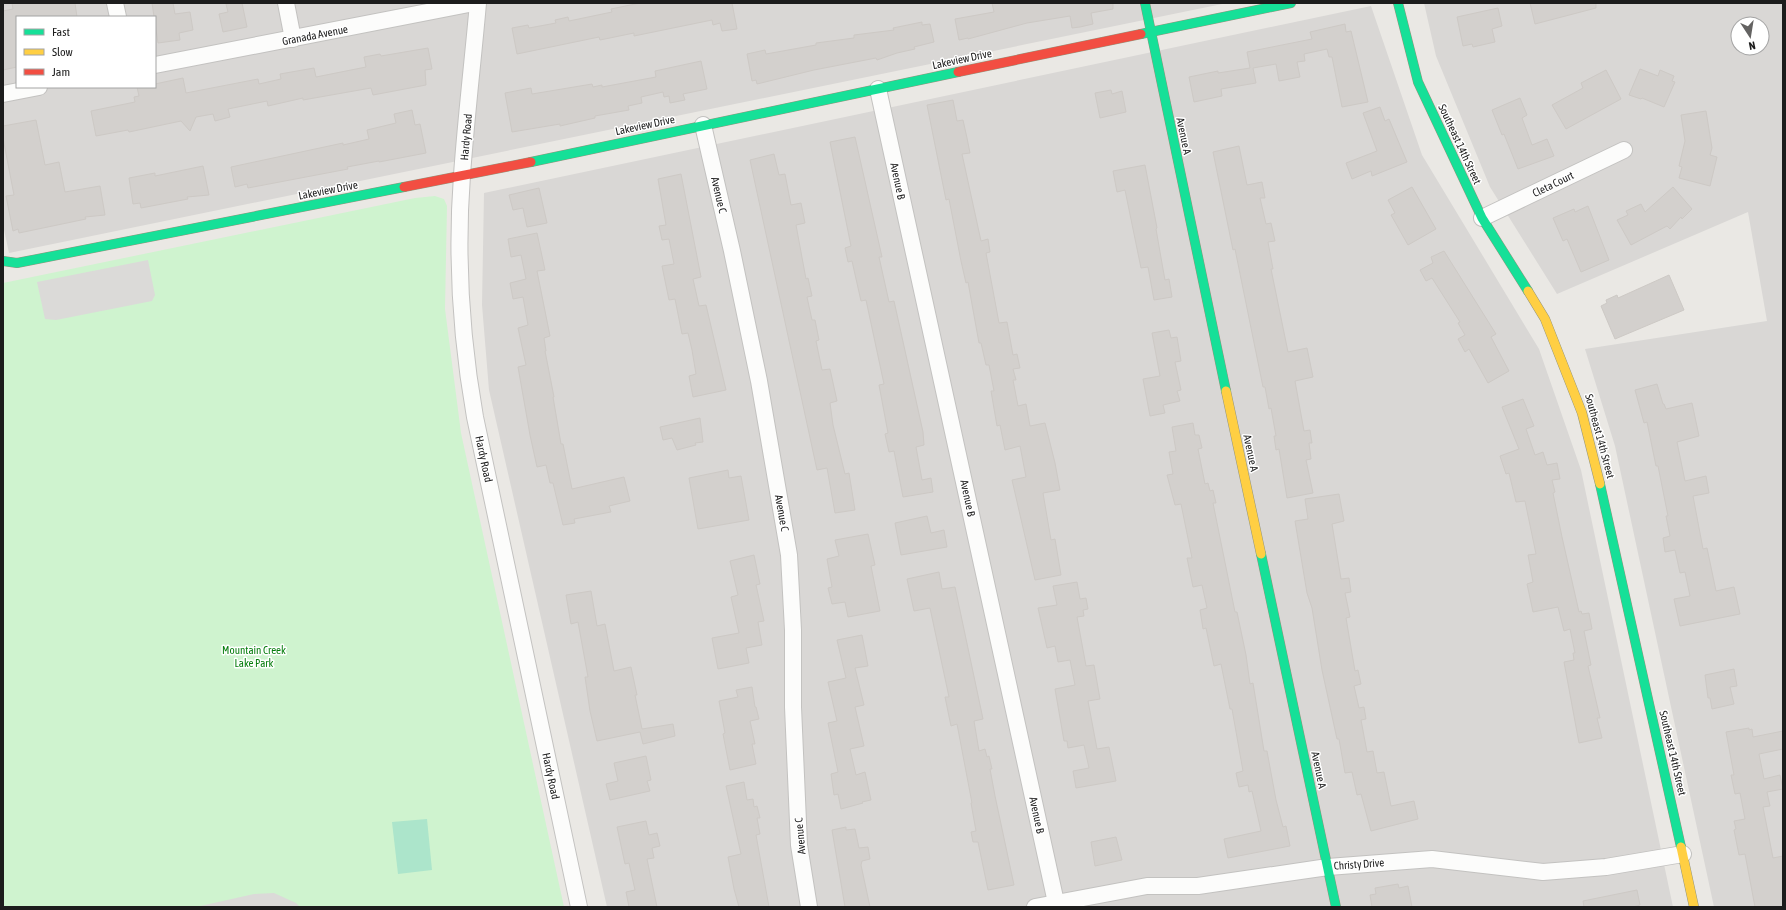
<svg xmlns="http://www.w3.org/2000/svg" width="1786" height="910" viewBox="0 0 1786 910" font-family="'Asap Condensed',sans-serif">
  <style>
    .residential { fill: #d9d7d5; fill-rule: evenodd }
    .park { fill: #cff3cf }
    .pitch { fill: #ace5cb }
    .parking { fill: #dbdad8 }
    .building { fill: #d3d0cd; stroke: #cdc9c5 }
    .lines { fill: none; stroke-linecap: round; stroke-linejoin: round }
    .street-casing { stroke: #c3c2c0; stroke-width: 18 }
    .fast-casing { stroke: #93947c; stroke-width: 10 }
    .slow-casing { stroke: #93947c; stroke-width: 10 }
    .jam-casing { stroke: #93947c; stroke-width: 10 }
    .street { stroke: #fcfcfb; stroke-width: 16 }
    .fast { stroke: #16e098; stroke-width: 9 }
    .slow { stroke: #ffcf43; stroke-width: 9 }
    .jam { stroke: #f24e42; stroke-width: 9 }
    .labels { text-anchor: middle; stroke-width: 3; stroke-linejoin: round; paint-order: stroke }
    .street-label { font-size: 11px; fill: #1c1c1c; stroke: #fff }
    .park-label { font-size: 11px; fill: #067d0d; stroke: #fff }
  </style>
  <rect width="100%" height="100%" fill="#eae8e4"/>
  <g class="residential">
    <path d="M 3,3 L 1227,3 L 9,253 L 3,225 ZM 17,17 L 155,17 L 155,87 L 17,87 Z"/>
    <path d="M 1424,3 L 1783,3 L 1783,907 L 1714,907 L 1615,446 L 1585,349 L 1767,321 L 1748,212 L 1557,294 L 1490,187 L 1436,56 ZM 1738,24 L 1762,24 L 1762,48 L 1738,48 Z"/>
    <polygon points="1371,6 1422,155 1539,349 1581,470 1673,907 607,907 489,390 482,305 484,193"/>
  </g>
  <polygon class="park" points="435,196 444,199 447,206 445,309 461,433 564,907 3,907 3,283 415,198"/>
  <polygon class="pitch" points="427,819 432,870 398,874 392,822"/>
  <g class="parking">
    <polygon points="148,260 155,295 152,301 56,320 45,319 37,282"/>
    <polygon points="274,893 296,903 300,907 196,907 254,894"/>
  </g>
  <g class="building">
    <polygon points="12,3 75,3 77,17 17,17 17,67 3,70 3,11 13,9"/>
    <polygon points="152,3 173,3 175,14 190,12 193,30 179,33 180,40 158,43"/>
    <polygon points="232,3 242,3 247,27 223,32 219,14 228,12 226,4"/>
    <polygon points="640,3 732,3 737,29 722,31 720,23 713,25 712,20 634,36 634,33 600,40 599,37 517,54 512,28 528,25 529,28 556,23 555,20 568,17 569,21 612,12 611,9"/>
    <polygon points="992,3 1113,3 1113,9 1091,13 1093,24 1080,27 1072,28 1070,16 1027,23 968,39 968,38 959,40 955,19 994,12"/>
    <polygon points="1530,3 1596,3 1596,8 1535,24"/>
    <polygon points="1498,8 1502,26 1492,29 1495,42 1473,47 1472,44 1463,46 1457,17"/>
    <polygon points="922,22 922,25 930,24 934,42 914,47 915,49 897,53 877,60 876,58 814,70 757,84 756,80 752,81 747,54 765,50 766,54 816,45 816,43 854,38 854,35 894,30 893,28"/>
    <polygon points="1345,24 1346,32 1351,31 1368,102 1342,107 1332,57 1329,57 1327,49 1304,54 1305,61 1297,62 1300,77 1279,81 1276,64 1253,68 1256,83 1221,89 1222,96 1194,102 1189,77 1218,71 1218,73 1250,68 1247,52 1312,39 1310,32"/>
    <polygon points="428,48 432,69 425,70 426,85 373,95 371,88 303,100 303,98 268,106 267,101 228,109 230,117 215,121 213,114 196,117 190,131 181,121 129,132 128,130 96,136 91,111 135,102 134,97 139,96 137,87 155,87 155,84 183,78 186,93 258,79 259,84 281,79 280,74 314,68 316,77 366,67 364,57 380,54 381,56"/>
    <polygon points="701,61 707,89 683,94 685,100 670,103 669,96 664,97 663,92 641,97 642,103 628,106 629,110 595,116 595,118 560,126 560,124 512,132 505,93 531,88 532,94 592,84 593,87 602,85 602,87 656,77 655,71"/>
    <polygon points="1640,69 1658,76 1660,70 1674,76 1672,81 1675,82 1664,107 1642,98 1641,99 1629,95"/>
    <polygon points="1606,70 1621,99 1566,129 1552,105 1583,88 1581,83"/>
    <polygon points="1111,90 1112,94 1122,91 1126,112 1100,118 1095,93"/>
    <polygon points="1520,98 1527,115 1522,118 1532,145 1547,139 1554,156 1518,169 1504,134 1502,135 1492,110"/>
    <polygon points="953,100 957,121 963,120 967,138 970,153 962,154 981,241 988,239 990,252 986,253 999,323 1007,322 1013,355 1017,354 1020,368 1013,369 1016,380 1013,380 1018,406 1026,404 1030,426 1045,423 1055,463 1060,490 1043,493 1051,540 1055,539 1061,575 1035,580 1012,480 1026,477 1020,446 1005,450 1000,425 997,426 991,391 994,391 989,365 986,365 981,343 979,343 968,282 966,283 961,261 949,199 946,200 927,105"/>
    <polygon points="1380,107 1385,121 1389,119 1407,162 1372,176 1371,171 1352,179 1346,163 1377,151 1363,113"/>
    <polygon points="412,110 415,125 420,124 426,153 379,162 379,161 347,167 348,169 248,188 247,184 235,187 231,167 343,143 343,145 369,139 367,130 396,123 394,114"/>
    <polygon points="1706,111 1712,148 1710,155 1717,157 1710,186 1679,178 1682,167 1679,166 1685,141 1681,115"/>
    <polygon points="36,120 45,165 59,162 65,192 100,186 105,215 85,217 86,219 19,233 18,229 13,231 6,196 14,195 3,138 3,126"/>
    <polygon points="855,137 882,257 879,257 889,302 894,301 923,432 924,445 916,447 922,480 931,478 933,492 903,497 894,451 889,452 885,434 888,433 879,385 884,384 866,300 861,301 852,261 848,262 845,248 851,246 830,142"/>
    <polygon points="1239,146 1247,185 1262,182 1265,198 1260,198 1266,224 1271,223 1275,241 1268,242 1273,269 1271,269 1288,352 1307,348 1313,377 1295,381 1304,431 1310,430 1312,443 1309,443 1311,459 1306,460 1313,493 1287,498 1279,449 1276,450 1274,436 1276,436 1271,408 1269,409 1265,387 1263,387 1235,249 1233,250 1213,152"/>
    <polygon points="774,154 779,175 785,174 791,205 801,203 805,223 796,225 806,279 808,278 812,296 807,297 812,320 815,320 819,340 816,341 822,370 830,369 837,401 830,403 833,425 845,474 849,473 855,510 835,513 827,468 817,470 750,160"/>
    <polygon points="1145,165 1157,228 1156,229 1163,269 1165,280 1169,279 1172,297 1154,300 1148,267 1141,268 1125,190 1117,192 1113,171"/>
    <polygon points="203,166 209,195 187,197 188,199 141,208 140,203 133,204 129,178 155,173 155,176"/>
    <polygon points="681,174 701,277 693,279 699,306 706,305 726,390 693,397 689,376 696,374 692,350 688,333 682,334 675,299 669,300 662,266 674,264 669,239 662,240 659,226 666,225 658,179"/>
    <polygon points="1412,187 1436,229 1408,245 1391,215 1395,213 1388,200"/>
    <polygon points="1673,187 1692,209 1682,219 1681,217 1670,229 1667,226 1631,245 1617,220 1628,215 1626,211 1641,204 1645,212"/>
    <polygon points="539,188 547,223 527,227 523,208 513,210 509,195"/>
    <polygon points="1588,206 1609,260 1581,272 1567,239 1563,241 1553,218 1574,209 1575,212"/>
    <polygon points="537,233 545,270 537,271 550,336 544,338 546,351 545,351 554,397 553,397 561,444 563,444 572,489 624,477 630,501 609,506 611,512 574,519 575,523 563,525 553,483 550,483 546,465 537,467 530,435 518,367 526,365 518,328 528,325 523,297 513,299 510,283 526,279 521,255 511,257 508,239"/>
    <polygon points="1444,251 1496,334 1491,337 1509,371 1488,383 1469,349 1465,352 1458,339 1465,335 1458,323 1460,322 1432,278 1426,281 1420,270 1433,263 1431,257"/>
    <polygon points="1669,275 1684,310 1615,339 1601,306 1607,303 1606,300 1617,295 1618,298"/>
    <polygon points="1169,330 1171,338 1177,337 1181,361 1175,362 1181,390 1177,391 1180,401 1163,405 1165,413 1150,416 1143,379 1160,376 1152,333"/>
    <polygon points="1657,384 1663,404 1664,404 1666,409 1692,403 1699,436 1677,442 1685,481 1706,476 1709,493 1693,496 1703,549 1707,548 1716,591 1734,587 1740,614 1680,626 1674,599 1690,596 1685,572 1680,573 1675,550 1665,552 1663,538 1670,536 1666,516 1668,516 1658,466 1656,466 1647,422 1644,423 1635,390"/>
    <polygon points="1523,399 1534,426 1526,429 1535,455 1543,452 1547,465 1557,463 1560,479 1552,480 1555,492 1553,493 1562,537 1579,612 1581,611 1582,614 1589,613 1592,629 1584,631 1591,665 1588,666 1600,718 1597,718 1602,738 1579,743 1564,662 1574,660 1573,653 1575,653 1570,629 1564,631 1558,607 1533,612 1527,584 1533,582 1528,555 1536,554 1525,501 1516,502 1509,473 1506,474 1500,456 1519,449 1502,407"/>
    <polygon points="700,418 703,442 695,443 696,445 677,450 672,438 663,440 660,427"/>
    <polygon points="1193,423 1195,435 1199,435 1202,448 1198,449 1205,484 1208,483 1210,491 1213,490 1216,503 1213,503 1235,612 1237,612 1246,655 1250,684 1253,683 1264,751 1267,751 1276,800 1283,827 1286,826 1290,846 1228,858 1224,839 1261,831 1252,791 1249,792 1248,785 1239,787 1236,773 1243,771 1232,709 1230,709 1221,664 1214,666 1206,628 1203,629 1200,610 1207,608 1202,585 1193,587 1187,558 1192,558 1181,504 1175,505 1167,475 1173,474 1169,452 1176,451 1172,427"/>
    <polygon points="728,470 729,478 741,476 749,520 698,529 689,478"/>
    <polygon points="1339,494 1344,521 1332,524 1341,579 1349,578 1351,592 1345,593 1350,617 1346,618 1355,671 1358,670 1361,684 1354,686 1359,708 1364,707 1366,719 1361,720 1367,752 1373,751 1377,773 1384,772 1391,806 1414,801 1418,819 1371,831 1361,794 1357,795 1352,772 1345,773 1339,739 1337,739 1322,670 1312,608 1307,593 1295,521 1308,519 1305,499"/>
    <polygon points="927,516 931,533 944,530 947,547 901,555 895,523"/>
    <polygon points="868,534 875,565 871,566 880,611 848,617 845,602 832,604 828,588 832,587 827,559 839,556 835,540"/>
    <polygon points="754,555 760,584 756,585 764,621 758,622 762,645 746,648 749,663 718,669 712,638 739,633 731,597 738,595 730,561"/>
    <polygon points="939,572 942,589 955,587 983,719 974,721 979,751 985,749 987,757 989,756 992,769 990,769 995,796 1014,885 988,890 978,842 973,842 971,832 976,831 971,803 972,803 957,724 951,726 945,697 949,697 930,608 914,611 907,579"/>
    <polygon points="1077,582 1080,599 1086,598 1088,609 1083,610 1084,616 1077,617 1086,666 1094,665 1100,699 1088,701 1097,749 1109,747 1116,781 1076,788 1073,771 1089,768 1084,745 1068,748 1067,741 1064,741 1055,689 1075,685 1070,660 1058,662 1055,646 1047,648 1038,608 1057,605 1053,586"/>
    <polygon points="591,591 597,626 605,624 614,671 631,667 637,695 635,695 642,729 673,724 675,736 643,744 640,732 597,741 590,711 585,677 588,677 578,622 571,624 566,595"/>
    <polygon points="862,635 868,666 855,668 864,705 855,707 864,746 850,749 856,775 865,772 871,800 862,802 863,803 841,809 838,794 834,795 831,774 838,772 828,723 837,721 828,682 846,678 837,640"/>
    <polygon points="1734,669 1737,686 1730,687 1734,704 1712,709 1710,698 1708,698 1705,675"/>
    <polygon points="752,687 755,707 756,707 759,719 750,721 755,744 752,744 756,764 730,770 723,734 725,733 719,701 738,697 736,690"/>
    <polygon points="1749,728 1749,730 1752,729 1753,737 1783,731 1783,749 1759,754 1764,779 1780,775 1783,789 1767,792 1770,806 1763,807 1773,858 1783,856 1783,907 1755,907 1745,854 1739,855 1734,830 1736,829 1734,821 1745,819 1740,793 1735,794 1731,775 1734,775 1726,732"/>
    <polygon points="646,756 651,780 647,781 650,791 610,800 606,784 618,781 614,763"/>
    <polygon points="744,782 747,800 753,799 754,807 757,806 760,818 757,818 760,834 756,835 769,907 739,907 734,889 728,857 741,854 726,786"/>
    <polygon points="646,821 649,835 657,833 660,846 652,848 654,858 647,859 657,907 629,907 626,892 635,890 629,863 625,864 617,827"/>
    <polygon points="846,827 846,830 855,829 859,848 868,847 870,859 862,861 861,865 870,907 845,907 832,830"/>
    <polygon points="1116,837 1122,860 1095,866 1091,842"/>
    <polygon points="1398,884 1399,888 1408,886 1412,907 1372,907 1370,895 1376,894 1375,888"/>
    <polygon points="1637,890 1640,905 1633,907 1584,907 1583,901"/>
  </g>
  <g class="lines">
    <g class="street-casing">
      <g id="street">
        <polyline points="115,3 118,17"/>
        <polyline points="286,3 293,39"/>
        <path d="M 478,3 C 473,60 466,118 462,175 C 456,255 461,338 475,417 L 579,907"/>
        <polyline points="155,65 474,3"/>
        <polyline points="878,89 1057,907"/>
        <polyline points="3,94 39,87"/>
        <polyline points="703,125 732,251 759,381 789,555 793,630 793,707 799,845 809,907"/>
        <polyline points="1482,218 1624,150"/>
        <polyline points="1035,907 1147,886 1198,886 1328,867 1432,859 1543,872 1606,867 1683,854"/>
      </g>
    </g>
    <g class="fast-casing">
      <g id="fast">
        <polyline points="1145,3 1226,391"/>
        <polyline points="1398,3 1418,82 1482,218 1528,291"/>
        <polyline points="1141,34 1291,3"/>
        <polyline points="531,162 958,72"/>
        <polyline points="3,261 17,263 404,187"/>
        <polyline points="1600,484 1681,847"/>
        <polyline points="1261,554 1336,907"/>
      </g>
    </g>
    <g class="slow-casing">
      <g id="slow">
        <polyline points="1528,291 1545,319 1582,413 1600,484"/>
        <polyline points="1226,391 1261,554"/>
        <polyline points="1681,847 1694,907"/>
      </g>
    </g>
    <g class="jam-casing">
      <g id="jam">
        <polyline points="958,72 1141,34"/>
        <polyline points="404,187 531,162"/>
      </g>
    </g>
    <use href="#street" class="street"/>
    <use href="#fast" class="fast"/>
    <use href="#slow" class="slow"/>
    <use href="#jam" class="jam"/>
  </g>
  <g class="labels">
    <g class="street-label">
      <text transform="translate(315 35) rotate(-11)" y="4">Granada Avenue</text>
      <text transform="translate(962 59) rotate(-12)" y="4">Lakeview Drive</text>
      <text transform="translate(645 125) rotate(-12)" y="4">Lakeview Drive</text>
      <text transform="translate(1184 136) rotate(78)" y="4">Avenue A</text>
      <text transform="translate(466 137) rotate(-85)" y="4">Hardy Road</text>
      <text transform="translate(1460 144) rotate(65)" y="4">Southeast 14th Street</text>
      <text transform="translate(898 181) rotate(78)" y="4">Avenue B</text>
      <text transform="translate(1553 184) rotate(-26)" y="4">Cleta Court</text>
      <text transform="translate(328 190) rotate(-11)" y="4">Lakeview Drive</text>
      <text transform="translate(719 195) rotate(77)" y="4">Avenue C</text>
      <text transform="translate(1600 436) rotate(75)" y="4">Southeast 14th Street</text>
      <text transform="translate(1251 453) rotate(78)" y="4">Avenue A</text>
      <text transform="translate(484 459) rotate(78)" y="4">Hardy Road</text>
      <text transform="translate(968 498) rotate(78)" y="4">Avenue B</text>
      <text transform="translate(782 513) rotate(80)" y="4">Avenue C</text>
      <text transform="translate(1673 753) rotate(77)" y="4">Southeast 14th Street</text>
      <text transform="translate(1319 770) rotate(78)" y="4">Avenue A</text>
      <text transform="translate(551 776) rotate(78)" y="4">Hardy Road</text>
      <text transform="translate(1037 815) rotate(78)" y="4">Avenue B</text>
      <text transform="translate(800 836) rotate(-95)" y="4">Avenue C</text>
      <text transform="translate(1359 864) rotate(-4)" y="4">Christy Drive</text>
    </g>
    <g class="park-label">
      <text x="254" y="654">Mountain Creek<tspan x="254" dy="13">Lake Park</tspan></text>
    </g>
  </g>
  <rect width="1786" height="910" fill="none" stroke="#1c1c1c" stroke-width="8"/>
  <rect x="16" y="16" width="140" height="72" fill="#ffffff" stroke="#a4a4a4"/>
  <rect x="24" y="29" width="20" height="6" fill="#16e098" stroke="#a4a4a4"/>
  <text x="52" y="36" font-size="12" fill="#1c1c1c">Fast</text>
  <rect x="24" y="49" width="20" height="6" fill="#ffcf43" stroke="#a4a4a4"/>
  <text x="52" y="56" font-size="12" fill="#1c1c1c">Slow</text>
  <rect x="24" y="69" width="20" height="6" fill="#f24e42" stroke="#a4a4a4"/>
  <text x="52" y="76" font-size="12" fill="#1c1c1c">Jam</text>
  <g transform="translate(1750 36) rotate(168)"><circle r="19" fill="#ffffff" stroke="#a4a4a4"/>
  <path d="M0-3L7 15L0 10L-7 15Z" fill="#646362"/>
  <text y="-6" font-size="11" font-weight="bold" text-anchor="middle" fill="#1c1c1c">N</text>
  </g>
</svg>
